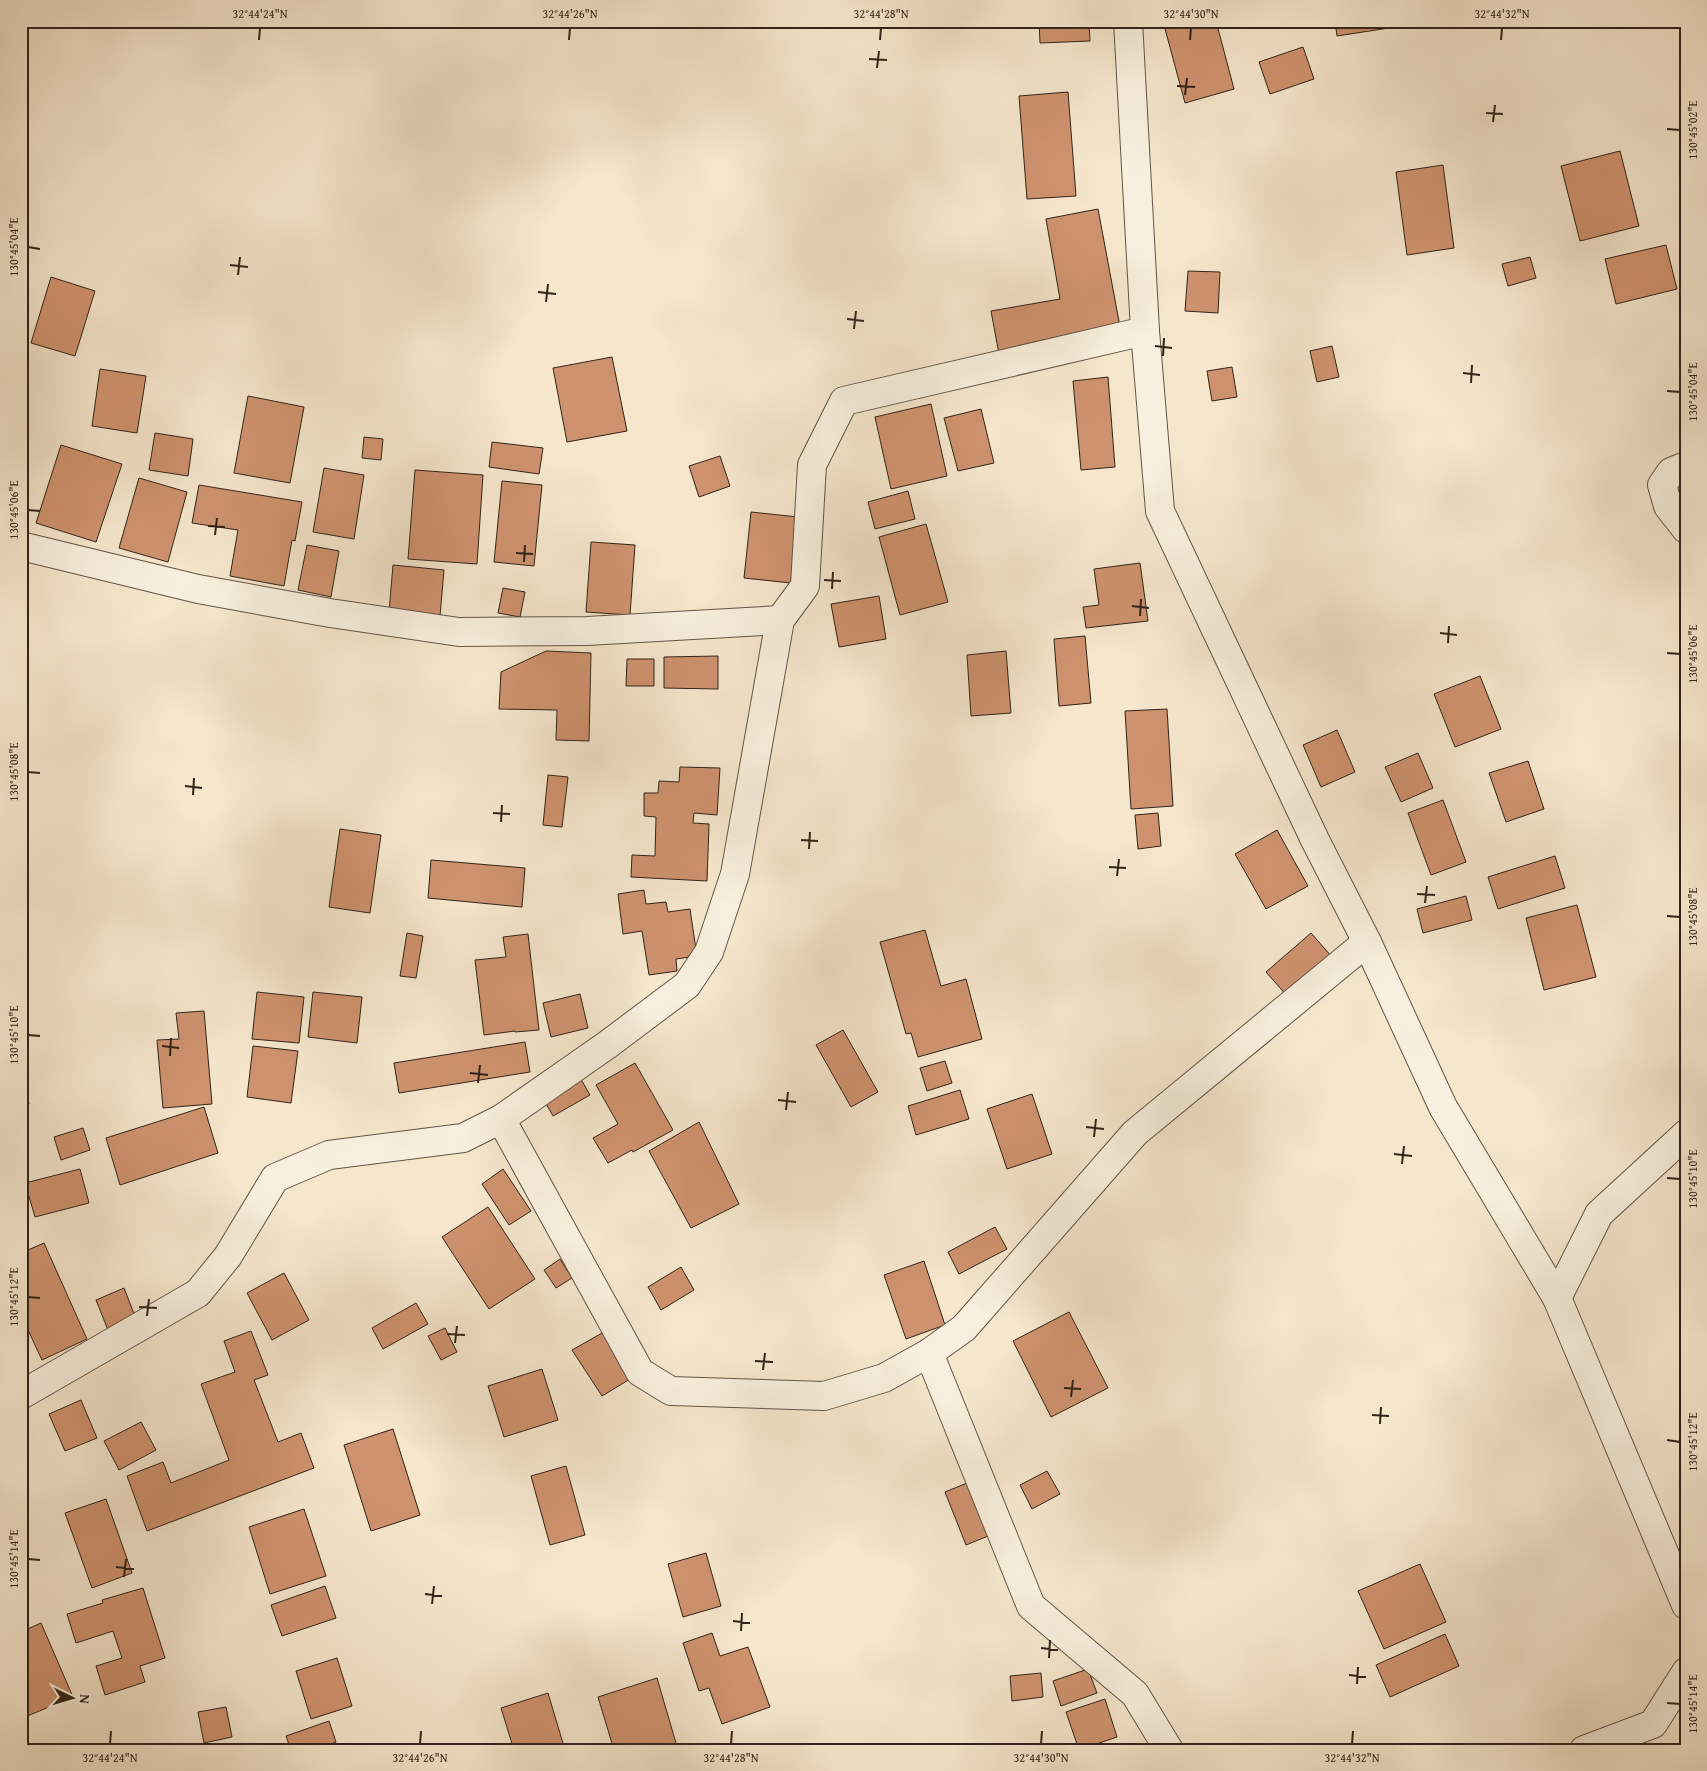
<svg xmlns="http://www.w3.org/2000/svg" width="1707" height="1771" viewBox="0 0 1707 1771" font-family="'Gentium Book Plus',serif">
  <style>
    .building { fill: #ce926e; stroke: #312319 }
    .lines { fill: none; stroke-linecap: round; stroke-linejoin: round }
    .minor-casing { stroke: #625446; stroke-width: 30 }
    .minor { stroke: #f8efde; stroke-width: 28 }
    .ticks { fill: none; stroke: #312319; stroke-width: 2 }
    .neatline { fill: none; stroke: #312319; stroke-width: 2 }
    .ticks-label { font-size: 12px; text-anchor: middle; fill: #312319 }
  </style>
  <rect width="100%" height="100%" fill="#f5e6cc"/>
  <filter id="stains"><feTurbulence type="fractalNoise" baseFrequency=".004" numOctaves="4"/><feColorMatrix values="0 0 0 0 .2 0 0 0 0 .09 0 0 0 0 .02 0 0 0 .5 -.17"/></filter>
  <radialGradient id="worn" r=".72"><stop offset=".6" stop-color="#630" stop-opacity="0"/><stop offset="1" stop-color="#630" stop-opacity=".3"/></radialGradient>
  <g class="building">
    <polygon points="1039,21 1089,21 1090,41 1040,43"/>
    <polygon points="1177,21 1216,21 1234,89 1185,103 1164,25"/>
    <polygon points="1335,21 1388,21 1389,28 1337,36"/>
    <polygon points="1303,47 1314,79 1270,94 1259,62"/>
    <polygon points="1068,92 1076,196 1027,199 1019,96"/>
    <polygon points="1620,151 1639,226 1580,241 1561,166"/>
    <polygon points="1443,165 1454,248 1407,255 1396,172"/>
    <polygon points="1098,209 1121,332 999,354 991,311 1060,299 1046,219"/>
    <polygon points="1666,245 1677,289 1616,304 1605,259"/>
    <polygon points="1530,257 1536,278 1508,286 1502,264"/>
    <polygon points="1188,271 1220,272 1218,313 1185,311"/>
    <polygon points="51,277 95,291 75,356 31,343"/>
    <polygon points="1332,346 1339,377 1317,382 1310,351"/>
    <polygon points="612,357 627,431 567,442 553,368"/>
    <polygon points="1232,367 1237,397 1212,401 1207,371"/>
    <polygon points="100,369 146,376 137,433 92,426"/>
    <polygon points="1108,377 1115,467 1081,470 1073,381"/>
    <polygon points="248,396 304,407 290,483 234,473"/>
    <polygon points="931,404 947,476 891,489 875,417"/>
    <polygon points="981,409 994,463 958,471 944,418"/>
    <polygon points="155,433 193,439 188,476 149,470"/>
    <polygon points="364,437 383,439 381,460 362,458"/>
    <polygon points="492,442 543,448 539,474 489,467"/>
    <polygon points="61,445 122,464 96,542 36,523"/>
    <polygon points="720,456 730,486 699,497 689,466"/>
    <polygon points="324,468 364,475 354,539 313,532"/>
    <polygon points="415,470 483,475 477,564 408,559"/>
    <polygon points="139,478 187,492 168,562 119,548"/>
    <polygon points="502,481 542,485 534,566 494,562"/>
    <polygon points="199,485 302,502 295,541 292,540 284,586 230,576 238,530 192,523"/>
    <polygon points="908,491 915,519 875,529 868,502"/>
    <polygon points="751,512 798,517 791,583 744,578"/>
    <polygon points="926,524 948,602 900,615 879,537"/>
    <polygon points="591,542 635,545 630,615 586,612"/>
    <polygon points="307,545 339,551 331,597 298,590"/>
    <polygon points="1140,563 1148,621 1086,628 1083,607 1099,605 1094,569"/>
    <polygon points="393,565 444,570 440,616 389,612"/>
    <polygon points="503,588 525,592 520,617 498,613"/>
    <polygon points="879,596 886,639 839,647 831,604"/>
    <polygon points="1085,636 1091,703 1059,706 1054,639"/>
    <polygon points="546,651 591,653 589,741 556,740 557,710 499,709 501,672"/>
    <polygon points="1006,651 1011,713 971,716 967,655"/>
    <polygon points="718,656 718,689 664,688 664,657"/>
    <polygon points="627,659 654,659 654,686 626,686"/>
    <polygon points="1480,676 1501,729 1455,747 1434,694"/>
    <polygon points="1167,709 1173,806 1131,809 1125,711"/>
    <polygon points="1337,730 1355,772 1321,787 1303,745"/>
    <polygon points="1418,753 1433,788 1401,802 1385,767"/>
    <polygon points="1528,761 1544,809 1506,822 1489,773"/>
    <polygon points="680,767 720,768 717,815 694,813 693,823 709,824 707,881 631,877 632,855 655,856 656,817 644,816 644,793 658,793 659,781 679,782"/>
    <polygon points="548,775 568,777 562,827 543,825"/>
    <polygon points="1443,800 1466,862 1431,875 1408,813"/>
    <polygon points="1158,813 1161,846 1138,849 1135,815"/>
    <polygon points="340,829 381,835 370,913 329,907"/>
    <polygon points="1277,830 1308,886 1266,909 1235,854"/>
    <polygon points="1555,856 1565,888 1498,909 1488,877"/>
    <polygon points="431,860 525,868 522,907 428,898"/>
    <polygon points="644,890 646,904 666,902 668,912 690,909 697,956 676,959 677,971 649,975 642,931 623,934 618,894"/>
    <polygon points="1466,896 1472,920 1423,933 1417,909"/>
    <polygon points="1577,905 1596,977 1544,990 1526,918"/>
    <polygon points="925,930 941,986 966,979 982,1039 918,1057 911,1033 906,1034 880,942"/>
    <polygon points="407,933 423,936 416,978 400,976"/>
    <polygon points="1311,933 1332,957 1288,997 1266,972"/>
    <polygon points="528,934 539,1030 515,1032 515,1031 484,1035 475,960 506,957 503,937"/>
    <polygon points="257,992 304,997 299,1043 252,1039"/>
    <polygon points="313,992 362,997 357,1043 308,1037"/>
    <polygon points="580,994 588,1028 551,1037 543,1003"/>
    <polygon points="204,1011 212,1104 163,1108 157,1040 179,1039 176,1013"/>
    <polygon points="843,1030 878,1092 851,1107 816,1045"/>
    <polygon points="525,1042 530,1072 399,1093 394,1063"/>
    <polygon points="253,1046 298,1051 291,1103 247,1097"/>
    <polygon points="945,1061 952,1083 927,1091 920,1068"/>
    <polygon points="635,1063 673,1130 633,1152 632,1150 608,1163 593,1138 618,1124 596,1085"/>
    <polygon points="21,1066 29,1104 21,1106"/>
    <polygon points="578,1074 590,1095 553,1116 541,1095"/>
    <polygon points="960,1090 969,1119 916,1135 908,1106"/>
    <polygon points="1032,1094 1052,1154 1007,1169 987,1109"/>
    <polygon points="204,1107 218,1153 120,1185 106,1138"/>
    <polygon points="699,1122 739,1204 691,1228 649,1151"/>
    <polygon points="83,1128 90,1150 61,1160 54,1137"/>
    <polygon points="80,1169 89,1203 35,1217 25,1183"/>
    <polygon points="503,1169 531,1211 509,1225 482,1184"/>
    <polygon points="488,1207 535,1279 489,1309 442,1237"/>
    <polygon points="995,1227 1007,1249 959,1274 948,1252"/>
    <polygon points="44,1243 87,1339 42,1360 21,1315 21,1253"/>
    <polygon points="560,1259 572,1278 556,1288 544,1270"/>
    <polygon points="924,1261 945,1325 906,1339 884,1275"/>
    <polygon points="681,1267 694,1290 661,1310 648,1287"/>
    <polygon points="284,1273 309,1320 272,1340 247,1293"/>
    <polygon points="124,1288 138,1324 110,1335 96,1300"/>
    <polygon points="416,1303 428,1324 383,1349 372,1328"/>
    <polygon points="1069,1312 1108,1388 1051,1417 1013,1341"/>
    <polygon points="445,1328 457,1352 441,1360 428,1336"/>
    <polygon points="611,1328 635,1376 602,1396 572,1350"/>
    <polygon points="251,1331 268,1375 254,1380 278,1442 301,1433 314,1468 147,1531 127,1476 163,1462 171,1483 229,1460 201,1384 235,1372 224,1341"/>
    <polygon points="542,1369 558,1420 504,1437 488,1386"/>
    <polygon points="81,1400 97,1438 65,1451 49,1414"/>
    <polygon points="141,1422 156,1450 119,1470 104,1441"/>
    <polygon points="393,1429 420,1515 371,1531 344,1445"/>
    <polygon points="566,1466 585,1535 550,1545 531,1476"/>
    <polygon points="1047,1471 1060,1494 1032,1509 1020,1485"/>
    <polygon points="972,1481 993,1534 966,1545 945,1492"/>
    <polygon points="106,1499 132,1573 92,1588 65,1513"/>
    <polygon points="304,1509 326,1576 270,1594 249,1527"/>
    <polygon points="706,1553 721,1606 683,1617 668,1564"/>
    <polygon points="1420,1564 1446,1622 1384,1649 1358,1591"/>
    <polygon points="325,1586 336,1618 282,1636 271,1605"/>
    <polygon points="143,1588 165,1658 140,1666 145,1682 105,1695 96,1666 122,1658 113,1631 76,1643 67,1614 103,1603 102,1600"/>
    <polygon points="41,1623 73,1697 25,1717 21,1708 21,1632"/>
    <polygon points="712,1633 720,1656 748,1647 770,1707 722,1724 709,1688 699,1691 683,1643"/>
    <polygon points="1445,1634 1459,1666 1390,1697 1376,1665"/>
    <polygon points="337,1658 352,1706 311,1719 296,1671"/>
    <polygon points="1088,1669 1097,1693 1061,1706 1053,1681"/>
    <polygon points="1041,1673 1043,1697 1012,1701 1010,1676"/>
    <polygon points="657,1678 678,1750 614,1750 598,1697"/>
    <polygon points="548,1693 565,1750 514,1750 501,1708"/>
    <polygon points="1105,1699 1117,1737 1079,1750 1066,1712"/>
    <polygon points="226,1707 232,1737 204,1743 198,1712"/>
    <polygon points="329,1721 336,1742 315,1750 291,1750 286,1736"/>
  </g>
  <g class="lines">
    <g class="minor-casing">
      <g id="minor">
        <polyline points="1128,21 1145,331 1160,511 1315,840 1367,942 1443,1107 1557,1298 1686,1605"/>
        <polyline points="1686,466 1671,472 1662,485 1668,506 1686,529"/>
        <polyline points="21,546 198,589 330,613 459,632 587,631 780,620"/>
        <polyline points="501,1119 640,1372 671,1391 824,1396 884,1378 929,1353 964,1328 1135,1133 1367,942"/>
        <polyline points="1557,1298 1599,1214 1686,1134"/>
        <polyline points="929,1353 1031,1606 1135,1694 1169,1750"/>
        <polyline points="21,1395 198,1293 228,1256 275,1178 329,1155 463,1138 501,1119 607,1045 687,985 709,952 735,874 780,620 805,586 812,465 844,401 1145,331"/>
        <polyline points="1584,1750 1653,1724 1686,1672"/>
      </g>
    </g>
    <use href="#minor" class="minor"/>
  </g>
  <path class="ticks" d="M 259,40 L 260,28M 569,40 L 570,28M 880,40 L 881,28M 1190,40 L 1191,28M 1501,40 L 1502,28M 869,59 L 887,60M 877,68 L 879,51M 1177,86 L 1195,87M 1185,95 L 1187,78M 1486,113 L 1503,114M 1493,122 L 1495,105M 1667,129 L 1680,130M 28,247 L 40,249M 230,265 L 248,267M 238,275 L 240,257M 538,292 L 556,294M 546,302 L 548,284M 847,319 L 864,321M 854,329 L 856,311M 1155,346 L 1172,348M 1163,356 L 1164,338M 1463,373 L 1480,375M 1471,383 L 1472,365M 1667,391 L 1680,392M 28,510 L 40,511M 208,526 L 225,527M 215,535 L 217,518M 516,553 L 533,554M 524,562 L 525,545M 824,580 L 841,581M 832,589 L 833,572M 1132,606 L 1149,608M 1140,616 L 1141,599M 1440,633 L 1457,635M 1448,643 L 1449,626M 1667,653 L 1680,654M 28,772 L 40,773M 185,786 L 202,788M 193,795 L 194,778M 493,813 L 510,814M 501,822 L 502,805M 801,840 L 818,841M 809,849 L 810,832M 1109,867 L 1126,868M 1117,876 L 1119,859M 1417,894 L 1435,895M 1425,903 L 1427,886M 1667,916 L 1680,917M 28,1035 L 40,1036M 162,1046 L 179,1048M 170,1056 L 171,1038M 470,1073 L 488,1075M 478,1083 L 480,1065M 778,1100 L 796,1102M 786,1110 L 788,1092M 1086,1127 L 1104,1129M 1094,1137 L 1096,1119M 1394,1154 L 1412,1156M 1402,1164 L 1404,1146M 1667,1178 L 1680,1179M 28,1297 L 40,1298M 139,1307 L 157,1308M 147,1316 L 149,1299M 447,1334 L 465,1335M 455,1343 L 457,1326M 755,1361 L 773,1362M 763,1370 L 765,1353M 1064,1388 L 1081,1389M 1071,1397 L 1073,1380M 1372,1415 L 1389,1416M 1380,1424 L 1381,1407M 1667,1440 L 1680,1442M 28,1559 L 40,1560M 116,1567 L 134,1569M 124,1577 L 126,1559M 425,1594 L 442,1596M 432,1604 L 434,1586M 733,1621 L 750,1623M 741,1631 L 742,1613M 1041,1648 L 1058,1650M 1049,1658 L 1050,1640M 1349,1675 L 1366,1677M 1357,1684 L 1358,1667M 1667,1703 L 1680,1704M 110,1744 L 111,1731M 420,1744 L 421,1731M 731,1744 L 732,1731M 1041,1744 L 1042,1731M 1352,1744 L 1353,1731"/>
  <rect width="1707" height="1771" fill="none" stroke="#f5e6cc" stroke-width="55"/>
  <g transform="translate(72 1698) rotate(95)" stroke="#f8efde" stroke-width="4" paint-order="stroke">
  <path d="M0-4L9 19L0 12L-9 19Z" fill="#312319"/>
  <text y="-8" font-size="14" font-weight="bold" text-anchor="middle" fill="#312319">N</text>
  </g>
  <rect x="28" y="28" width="1652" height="1716" class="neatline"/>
  <g class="ticks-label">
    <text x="260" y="18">32°44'24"N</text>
    <text x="570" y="18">32°44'26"N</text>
    <text x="881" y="18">32°44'28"N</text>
    <text x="1191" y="18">32°44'30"N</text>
    <text x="1502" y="18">32°44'32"N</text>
    <text transform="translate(1693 130) rotate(-90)" y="4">130°45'02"E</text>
    <text transform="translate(14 247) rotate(-90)" y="4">130°45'04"E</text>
    <text transform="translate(1693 392) rotate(-90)" y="4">130°45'04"E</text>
    <text transform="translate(14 510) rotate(-90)" y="4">130°45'06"E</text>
    <text transform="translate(1693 654) rotate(-90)" y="4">130°45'06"E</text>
    <text transform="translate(14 772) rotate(-90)" y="4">130°45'08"E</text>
    <text transform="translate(1693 917) rotate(-90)" y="4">130°45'08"E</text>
    <text transform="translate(14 1035) rotate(-90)" y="4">130°45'10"E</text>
    <text transform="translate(1693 1179) rotate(-90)" y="4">130°45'10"E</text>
    <text transform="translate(14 1297) rotate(-90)" y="4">130°45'12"E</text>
    <text transform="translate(1693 1442) rotate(-90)" y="4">130°45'12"E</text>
    <text transform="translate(14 1559) rotate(-90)" y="4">130°45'14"E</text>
    <text transform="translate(1693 1704) rotate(-90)" y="4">130°45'14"E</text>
    <text x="110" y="1762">32°44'24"N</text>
    <text x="420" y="1762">32°44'26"N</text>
    <text x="731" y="1762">32°44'28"N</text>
    <text x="1041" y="1762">32°44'30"N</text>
    <text x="1352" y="1762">32°44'32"N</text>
  </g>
  <rect width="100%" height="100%" filter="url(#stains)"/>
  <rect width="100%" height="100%" fill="url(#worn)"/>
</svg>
